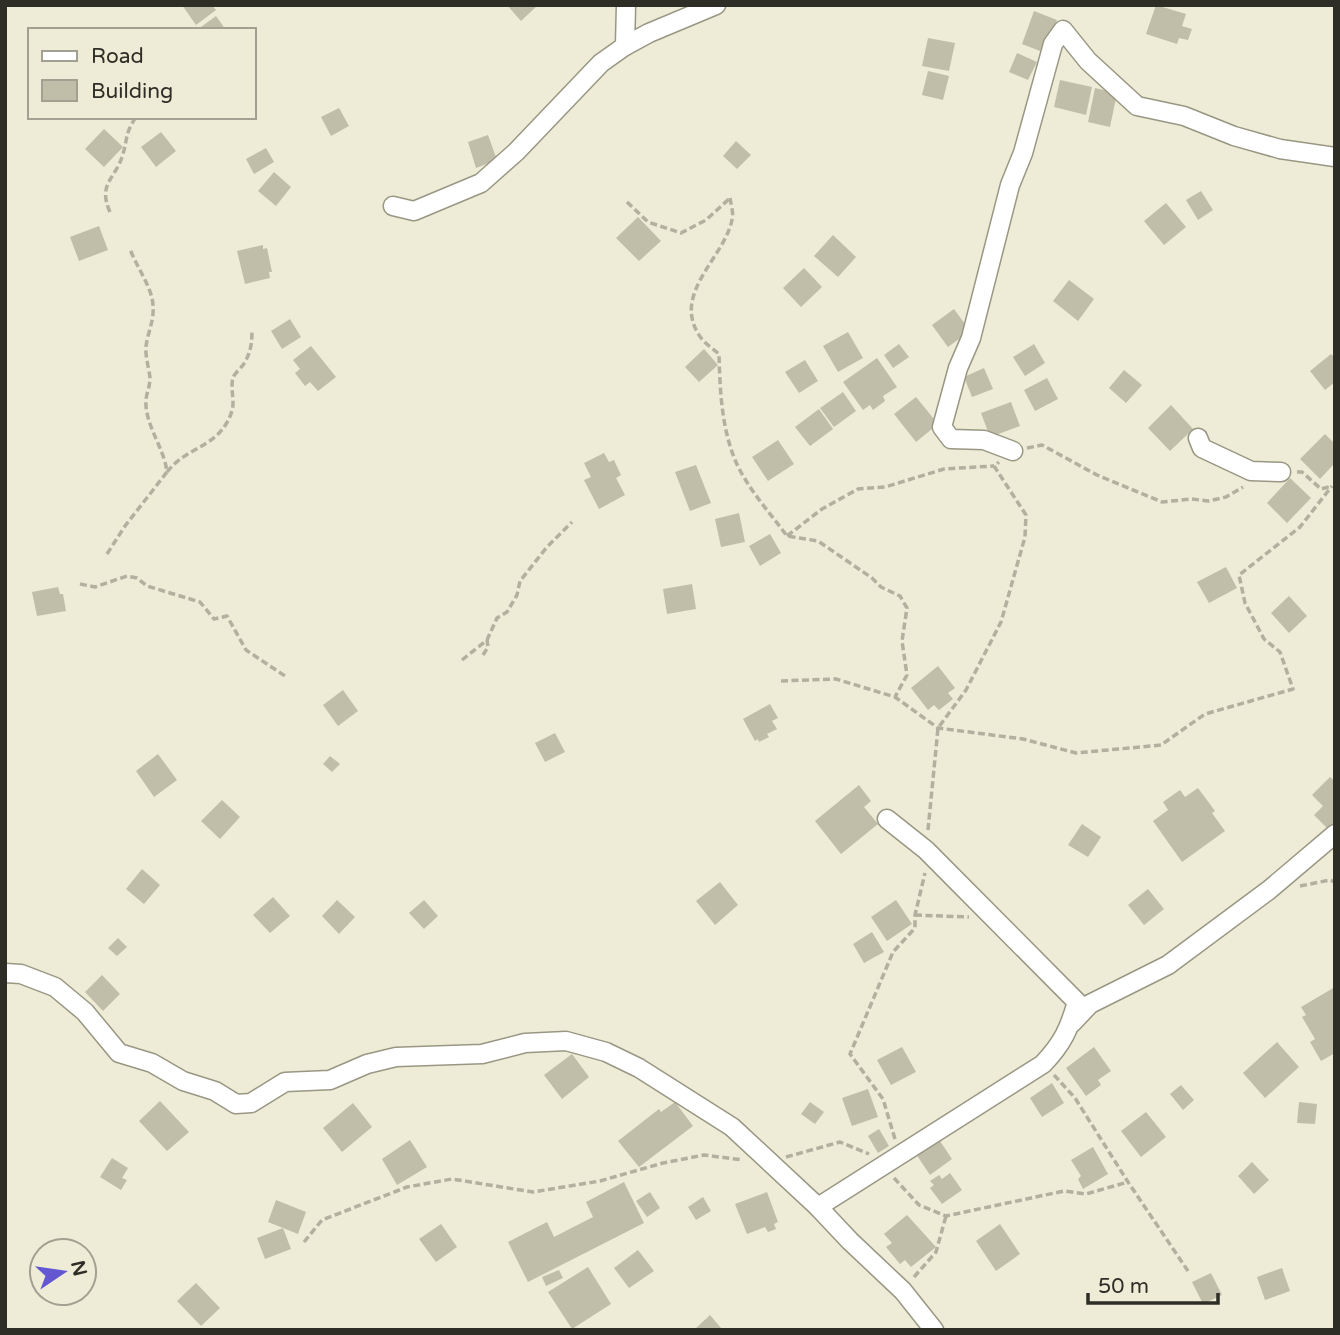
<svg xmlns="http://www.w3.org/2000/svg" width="1340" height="1335" viewBox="0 0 1340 1335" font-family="'Varela Round',sans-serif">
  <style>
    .building { fill: #c0bea9 }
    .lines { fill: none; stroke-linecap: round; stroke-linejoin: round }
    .minor-casing { stroke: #999783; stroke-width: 21 }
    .path { stroke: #b2b09f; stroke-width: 3.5; stroke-dasharray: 7 3.5; stroke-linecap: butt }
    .minor { stroke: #fff; stroke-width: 18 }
  </style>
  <rect width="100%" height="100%" fill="#eeecd6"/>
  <g class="building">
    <polygon points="182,5 212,5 216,10 196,25"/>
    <polygon points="507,5 538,5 521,21"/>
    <polygon points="1156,5 1186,14 1182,26 1192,29 1188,40 1179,38 1177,44 1146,34"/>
    <polygon points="1034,11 1057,20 1045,53 1022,44"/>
    <polygon points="216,16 226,30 197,30"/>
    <polygon points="928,38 955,43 949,71 922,66"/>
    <polygon points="1017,53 1037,62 1028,80 1009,72"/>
    <polygon points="928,71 949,76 943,100 922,95"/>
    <polygon points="1060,80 1092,87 1086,115 1054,107"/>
    <polygon points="1095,88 1117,93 1110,127 1088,122"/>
    <polygon points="339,108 349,126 331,136 321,117"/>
    <polygon points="104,129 123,147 104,167 85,149"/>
    <polygon points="161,132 176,151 156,167 141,147"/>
    <polygon points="488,135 497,160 476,168 468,142"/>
    <polygon points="736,141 751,155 737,169 723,156"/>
    <polygon points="266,148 274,162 254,174 246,159"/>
    <polygon points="274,172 291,187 276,206 258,191"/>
    <polygon points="1201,191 1213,210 1198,220 1186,200"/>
    <polygon points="1166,203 1186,227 1164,245 1144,221"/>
    <polygon points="638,217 661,241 639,261 616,238"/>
    <polygon points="99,226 108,250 79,261 70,237"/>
    <polygon points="833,235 856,257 838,277 814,256"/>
    <polygon points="263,245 263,249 267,248 272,272 269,272 270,278 245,284 237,251"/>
    <polygon points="804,268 822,287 801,307 783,288"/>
    <polygon points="1069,280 1094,299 1078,321 1053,301"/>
    <polygon points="954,309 970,331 948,347 932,325"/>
    <polygon points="290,319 301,337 282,349 271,331"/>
    <polygon points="848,332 863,358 838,372 823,346"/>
    <polygon points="899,344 909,357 893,368 884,355"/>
    <polygon points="1034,344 1045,363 1025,376 1013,357"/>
    <polygon points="311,346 336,377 318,391 310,382 305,386 295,373 300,369 293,360"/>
    <polygon points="704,349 718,365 699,382 685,367"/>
    <polygon points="1331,354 1335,358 1335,382 1325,390 1310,371"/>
    <polygon points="877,358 897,387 883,396 885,401 873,410 870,405 863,410 843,382"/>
    <polygon points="805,360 818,381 799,393 785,372"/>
    <polygon points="984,368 993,389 972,397 964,377"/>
    <polygon points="1124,370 1142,385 1126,403 1109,388"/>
    <polygon points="1047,378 1058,399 1035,411 1024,390"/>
    <polygon points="843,392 856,411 834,427 820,408"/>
    <polygon points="916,397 938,424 916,442 894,414"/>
    <polygon points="1011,402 1020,426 990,437 981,413"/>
    <polygon points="1171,405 1193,429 1170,451 1148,428"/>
    <polygon points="819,409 833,429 810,446 795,427"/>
    <polygon points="1325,434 1335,444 1335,467 1333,465 1320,479 1300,459"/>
    <polygon points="778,440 794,464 768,481 752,457"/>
    <polygon points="604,453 609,462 614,460 621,475 616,478 625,495 599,509 584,480 591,477 584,463"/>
    <polygon points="696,465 711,503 690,511 675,472"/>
    <polygon points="1290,478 1311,498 1287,523 1267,503"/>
    <polygon points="739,513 745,542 721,547 715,519"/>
    <polygon points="770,534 781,553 760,566 749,546"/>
    <polygon points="1226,567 1237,588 1209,603 1197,582"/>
    <polygon points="692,584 696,609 667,614 663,589"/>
    <polygon points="58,587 60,594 63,594 66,611 37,616 32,592"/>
    <polygon points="1289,596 1307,616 1289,633 1271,613"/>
    <polygon points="938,666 955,688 948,693 953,699 939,710 934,705 928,710 911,688"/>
    <polygon points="343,690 358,711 338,726 323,705"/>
    <polygon points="770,704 778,718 772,721 777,729 767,734 769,737 759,742 758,739 755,741 743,719"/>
    <polygon points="555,733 565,752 545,762 535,743"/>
    <polygon points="158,754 177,780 154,797 136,771"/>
    <polygon points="330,756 340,764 332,772 323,764"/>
    <polygon points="1330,777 1335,781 1335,828 1331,832 1314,815 1323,806 1312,795"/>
    <polygon points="859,785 871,801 864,807 878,824 841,854 815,821"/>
    <polygon points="1198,788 1215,811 1212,813 1225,831 1182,862 1153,821 1168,810 1163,802 1180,790 1185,797"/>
    <polygon points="222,800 240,817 220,839 201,821"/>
    <polygon points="1082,824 1101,837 1088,857 1068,845"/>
    <polygon points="142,869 160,885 144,904 126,889"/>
    <polygon points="720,882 738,905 715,925 696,901"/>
    <polygon points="1148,889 1164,909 1144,925 1128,905"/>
    <polygon points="273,897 290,916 270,933 253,915"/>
    <polygon points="337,900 355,917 339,934 322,916"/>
    <polygon points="424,900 438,916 424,929 409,913"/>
    <polygon points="896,900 912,924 887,941 871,917"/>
    <polygon points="872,932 884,952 864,963 853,944"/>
    <polygon points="118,938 127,947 117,956 108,948"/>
    <polygon points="102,975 120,994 103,1011 85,992"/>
    <polygon points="1335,987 1335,1053 1321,1061 1310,1042 1315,1039 1302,1017 1306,1015 1301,1007"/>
    <polygon points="1277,1042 1299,1067 1265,1098 1243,1073"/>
    <polygon points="902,1047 916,1072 891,1085 877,1060"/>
    <polygon points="1094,1047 1111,1071 1098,1080 1101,1085 1086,1096 1066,1068"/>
    <polygon points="572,1054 589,1077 562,1099 544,1075"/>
    <polygon points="1052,1083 1064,1103 1042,1117 1030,1098"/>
    <polygon points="1181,1085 1194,1100 1183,1110 1170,1094"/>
    <polygon points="868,1089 878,1117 852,1126 842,1098"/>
    <polygon points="160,1101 189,1132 167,1151 139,1121"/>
    <polygon points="675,1102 693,1126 639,1167 618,1141 659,1109 661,1112"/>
    <polygon points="810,1102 824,1112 815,1124 801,1114"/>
    <polygon points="1299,1102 1317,1104 1315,1124 1297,1123"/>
    <polygon points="353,1103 372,1127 342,1152 323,1128"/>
    <polygon points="1146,1112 1166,1137 1141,1157 1121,1131"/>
    <polygon points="879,1129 889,1146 878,1153 868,1136"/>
    <polygon points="938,1138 952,1159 930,1175 916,1154"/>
    <polygon points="410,1140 427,1167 397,1185 382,1159"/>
    <polygon points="1093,1147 1108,1174 1083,1189 1078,1179 1081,1176 1071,1160"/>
    <polygon points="112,1158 128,1168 122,1178 127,1180 121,1190 100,1177"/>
    <polygon points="1252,1162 1269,1180 1254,1194 1238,1176"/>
    <polygon points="950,1173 962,1190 942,1204 930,1188 934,1185 930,1181 939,1175 942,1179"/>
    <polygon points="624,1182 644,1223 528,1282 508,1242 547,1222 554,1237 593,1217 586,1202"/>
    <polygon points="650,1192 660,1208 647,1217 636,1201"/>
    <polygon points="767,1192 778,1222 774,1224 776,1229 768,1232 765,1227 747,1234 735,1204"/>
    <polygon points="703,1197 711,1211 696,1220 688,1207"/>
    <polygon points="276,1200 306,1212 298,1234 268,1222"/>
    <polygon points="907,1215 936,1247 911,1267 905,1260 900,1264 886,1247 892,1243 884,1234"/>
    <polygon points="441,1224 457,1247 436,1262 419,1239"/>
    <polygon points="1000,1224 1020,1254 996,1271 976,1241"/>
    <polygon points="283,1228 291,1249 265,1259 257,1238"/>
    <polygon points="638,1250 654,1271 629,1288 614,1268"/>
    <polygon points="588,1267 611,1304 572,1329 548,1292"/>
    <polygon points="1282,1268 1290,1291 1265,1300 1257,1277"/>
    <polygon points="559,1270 563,1278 546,1286 542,1277"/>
    <polygon points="1211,1273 1222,1295 1203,1304 1192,1282"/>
    <polygon points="196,1283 220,1308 201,1326 177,1301"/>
    <polygon points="710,1315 721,1328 719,1330 694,1330"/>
  </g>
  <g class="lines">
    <g class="minor-casing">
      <g id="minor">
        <polyline points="625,46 649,33 716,5"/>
        <polyline points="393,206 414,211 481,183 516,152 601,63 625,46 626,5"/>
        <polyline points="1198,438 1202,448 1251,471 1281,472"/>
        <polyline points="1013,451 984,440 951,439 942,427 958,368 971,338 1010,185 1023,153 1053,44 1063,30 1088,61 1137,106 1184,116 1234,136 1280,149 1335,157"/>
        <polyline points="5,973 21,974 55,987 85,1012 119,1053 152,1063 183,1081 215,1091 236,1104 251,1103 285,1082 330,1080 367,1064 396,1057 482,1054 525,1043 566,1041 606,1052 639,1068 732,1127 818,1207 850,1241 903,1291 934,1330"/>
        <polyline points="1072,1023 1090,1004 1168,965 1269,890 1335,834"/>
        <path d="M 818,1207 L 1043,1064 C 1063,1043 1069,1029 1077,1002 L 926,850 L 887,819"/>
      </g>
    </g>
    <g class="path">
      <path d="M 730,198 C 731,205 734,214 732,220 C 724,258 672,293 699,335 C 703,342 712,348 719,354 C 720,395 722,443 745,479 C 757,499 773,517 787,536 L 818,541 L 872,578 L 881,587 L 900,596 L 907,608 L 902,641 L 907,675 L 895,697"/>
      <polyline points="627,202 648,222 681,233 706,220 729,199"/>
      <path d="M 110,212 C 97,183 116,179 123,154 C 128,136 125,134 136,117"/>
      <polyline points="1027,448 1042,445 1097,475 1162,502 1192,499 1208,501 1226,497 1243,487"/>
      <path d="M 167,472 C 188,445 220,448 232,411 C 235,400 230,388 233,378 C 234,374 240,369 243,365 C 251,353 252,343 252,329"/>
      <polyline points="1297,472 1302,472 1321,489 1332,486"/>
      <polyline points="787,536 822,509 858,489 885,487 944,469 994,466"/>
      <path d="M 107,554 L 125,526 L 167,472 C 164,447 144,424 146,399 C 147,392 150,386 150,378 C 149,368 145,356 146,346 C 149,327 156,318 152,298 C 148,282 136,265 130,249"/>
      <polyline points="80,584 95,587 127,576 137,578 147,586 200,602 214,619 227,616 246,650 285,676"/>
      <polyline points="483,655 488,647 487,640"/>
      <polyline points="462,660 487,640 497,618 507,612 517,595 520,581 547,547 572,522"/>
      <polyline points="781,681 836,679 895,697 938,728 1023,739 1076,753 1161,745 1205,714 1293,689 1280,652 1264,639 1245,603 1239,575 1300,527 1332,486"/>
      <polyline points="928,830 938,728 966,690 1001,622 1025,537 1026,515 994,466 999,462"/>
      <polyline points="1300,886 1330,880 1335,882"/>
      <polyline points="915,915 969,917"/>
      <polyline points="1054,1075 1075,1098 1128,1182 1188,1271"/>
      <polyline points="895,1139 883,1099 850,1054 893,952 915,928 915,915 925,873"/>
      <polyline points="786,1157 840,1142 869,1154"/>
      <polyline points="894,1178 919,1205 946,1216 1064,1191 1086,1194 1128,1182"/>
      <polyline points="304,1242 322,1220 407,1187 452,1179 533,1192 600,1181 663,1163 704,1155 743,1160"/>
      <polyline points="914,1277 936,1252 946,1216"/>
    </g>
    <use href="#minor" class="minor"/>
  </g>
  <rect width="1340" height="1335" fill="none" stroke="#2f2e26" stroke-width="14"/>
  <rect x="28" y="28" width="228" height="91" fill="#eeecd6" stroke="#a2a090" stroke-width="2"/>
  <rect x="42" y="51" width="35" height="10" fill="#ffffff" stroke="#a2a090" stroke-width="2"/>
  <text x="91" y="63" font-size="21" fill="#2f2e26">Road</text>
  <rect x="42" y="80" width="35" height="21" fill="#c0bea9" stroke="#a2a090" stroke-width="2"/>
  <text x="91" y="98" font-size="21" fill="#2f2e26">Building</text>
  <g transform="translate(63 1272) rotate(77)"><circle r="33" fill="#eeecd6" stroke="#a2a090" stroke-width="2"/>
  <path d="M0-5L12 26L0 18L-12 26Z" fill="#6358d1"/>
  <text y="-10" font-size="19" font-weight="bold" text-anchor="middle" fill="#2f2e26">N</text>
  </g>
  <path d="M1088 1293v10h130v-10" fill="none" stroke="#2f2e26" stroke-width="3.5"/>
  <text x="1098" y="1293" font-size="21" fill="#2f2e26" stroke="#eeecd6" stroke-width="5" paint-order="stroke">50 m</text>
</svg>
